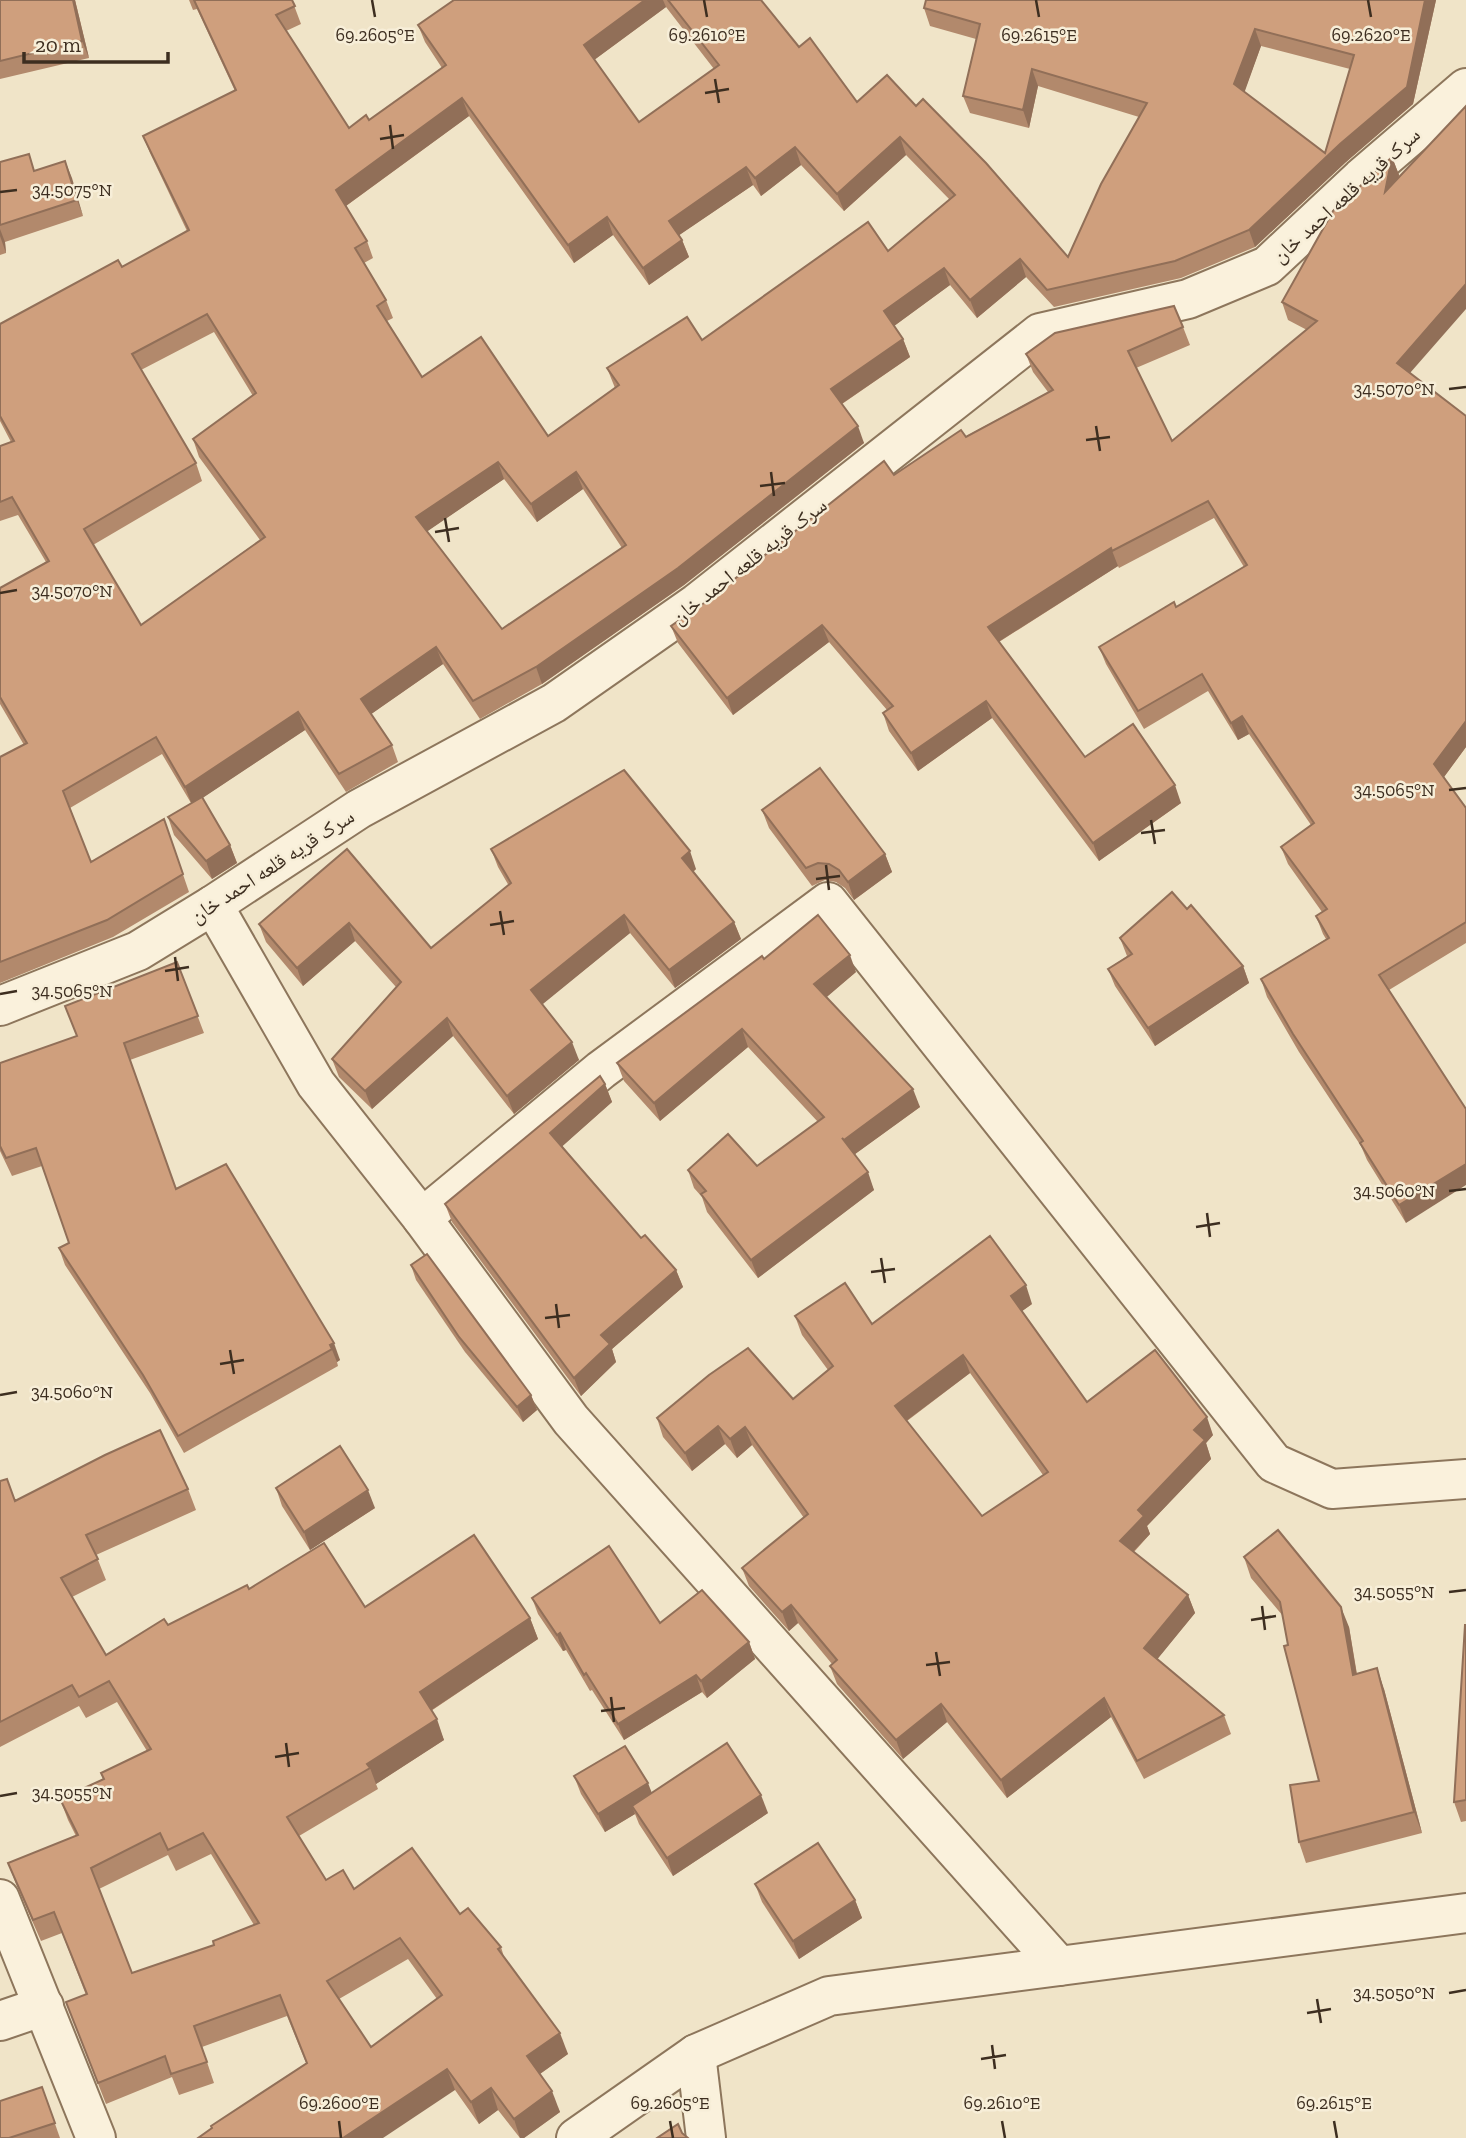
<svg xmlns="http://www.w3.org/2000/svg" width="1466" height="2138" viewBox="0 0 1466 2138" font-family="'Zilla Slab','Noto Naskh Arabic',serif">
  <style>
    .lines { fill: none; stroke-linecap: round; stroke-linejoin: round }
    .minor-casing { stroke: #8d765c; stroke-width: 42 }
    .minor { stroke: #faf1dc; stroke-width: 38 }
    .wall { fill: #b2896c; fill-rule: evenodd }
    .shaded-wall { fill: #916f58 }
    .building { fill: #cf9f7d; stroke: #916f58; stroke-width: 2; fill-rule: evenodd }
    .ticks { fill: none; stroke: #3d2e20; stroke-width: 2.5 }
    .labels { text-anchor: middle; stroke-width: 5; stroke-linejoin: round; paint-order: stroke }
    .street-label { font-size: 21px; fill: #3d2e20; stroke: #f7eed8 }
    .ticks-label { font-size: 18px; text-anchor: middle; fill: #3d2e20; stroke: #f7eed8; stroke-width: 5; stroke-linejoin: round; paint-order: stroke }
  </style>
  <rect width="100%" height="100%" fill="#f0e4c8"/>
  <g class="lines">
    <g class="minor-casing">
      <g id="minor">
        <polyline points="213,905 316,1084 422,1218 571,1420 1059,1966"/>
        <polyline points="0,1006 138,951 213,905 359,809 554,703 697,603 1040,333 1188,299 1267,266 1361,178 1466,88"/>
        <polyline points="422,1218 601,1070 828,902 1274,1463 1332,1489 1466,1479"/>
        <polyline points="0,1899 96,2138"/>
        <polyline points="0,2021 44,2006"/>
        <polyline points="696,2054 706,2138"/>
        <polyline points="576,2138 696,2054 829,1996 1466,1913"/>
      </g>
    </g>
    <use href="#minor" class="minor"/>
  </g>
  <g class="wall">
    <polygon points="0,0 75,0 89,58 0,79"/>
    <path d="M 189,0 L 292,0 L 301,24 L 286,31 L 349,128 L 369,120 L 442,68 L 425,42 L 418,25 L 454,0 L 761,0 L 799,47 L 857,102 L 916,106 L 1068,257 L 1139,117 L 1038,86 L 1029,128 L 970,113 L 963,96 L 976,39 L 930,26 L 924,8 L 1436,0 L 1413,104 L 1346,162 L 1255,247 L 1181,278 L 1054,307 L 1026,277 L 977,318 L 950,285 L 894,326 L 903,339 L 910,357 L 842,404 L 864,443 L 684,585 L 542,684 L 480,719 L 443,664 L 371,714 L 392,745 L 398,762 L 346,792 L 305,730 L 202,798 L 230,845 L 237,863 L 212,879 L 174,835 L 168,817 L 191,803 L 162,754 L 70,808 L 91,862 L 164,819 L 189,892 L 113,937 L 0,983 L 0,757 L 24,745 L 0,704 L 0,588 L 46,562 L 18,515 L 0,521 L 0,446 L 11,442 L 0,421 L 0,324 L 122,267 L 187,231 L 150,153 L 143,136 L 235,91 L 197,9 L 193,10 ZM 666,7 L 714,69 L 639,122 L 594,60 ZM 1261,46 L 1350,69 L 1325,153 L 1244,92 ZM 469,116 L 574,263 L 613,235 L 649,285 L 689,257 L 682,240 L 679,235 L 753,185 L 761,196 L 801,165 L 844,211 L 906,155 L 950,200 L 888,251 L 702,340 L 607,368 L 615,388 L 548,436 L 422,377 L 387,321 L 393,318 L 386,300 L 364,263 L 373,258 L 367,241 L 346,206 ZM 214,332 L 253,396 L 193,439 L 199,457 L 260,540 L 141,625 L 93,545 L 202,481 L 196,463 L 141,370 ZM 504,479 L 537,522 L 583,489 L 622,548 L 502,629 L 427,531 Z"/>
    <polygon points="1392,157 1399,175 1398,178 1410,373 1466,747 1444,777 1466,808 1466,943 1389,990 1406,1223 1367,1160 1361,1146 1299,1052 1267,997 1261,979 1326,939 1323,934 1316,916 1322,912 1288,864 1281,847 1311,825 1249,734 1238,740 1208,691 1144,729 1106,664 1099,647 1176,607 1244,567 1214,518 1119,568 1118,566 999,642 1085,757 1181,803 1099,861 992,718 918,771 889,731 883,713 887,710 829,642 733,715 678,643 671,626 894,475 1048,392 1033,372 1026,354 1183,327 1190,345 1136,368 1172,441 1307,330 1288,320 1282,302"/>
    <polygon points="65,161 83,216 5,242 6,253 0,255 0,162 35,171"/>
    <polygon points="762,810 885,854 892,872 854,900 845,888 836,882 825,880 812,886 769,828"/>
    <polygon points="347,849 431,948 509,886 498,867 491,849 696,869 693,872 734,922 741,939 675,988 630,933 542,1004 579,1060 514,1114 453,1036 372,1109 339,1077 332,1059 396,987 355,941 303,986 266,942 259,924"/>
    <polygon points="1187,909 1243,966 1249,983 1155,1046 1115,986 1108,969 1127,956 1120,938"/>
    <polygon points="764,959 856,972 826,997 920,1107 855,1154 874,1190 758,1278 707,1212 702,1197 694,1188 688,1170 757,1166 818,1122 748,1047 660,1121 624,1081 617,1063"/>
    <polygon points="177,962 204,1033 130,1060 176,1189 226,1164 340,1360 337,1362 338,1366 184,1453 150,1393 65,1265 59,1248 69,1243 42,1166 12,1176 0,1151 0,1063 77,1037"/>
    <polygon points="605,1084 612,1102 562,1146 641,1238 676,1270 683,1287 612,1349 616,1362 581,1396 452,1222 445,1204"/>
    <polygon points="411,1265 531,1395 537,1410 523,1422 465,1352 416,1280"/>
    <path d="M 1032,1304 L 1022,1311 L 1087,1402 L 1213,1435 L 1206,1443 L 1211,1459 L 1147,1526 L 1150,1534 L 1134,1552 L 1188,1595 L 1195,1613 L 1157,1659 L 1224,1715 L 1231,1734 L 1144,1779 L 1111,1717 L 1007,1798 L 947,1722 L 903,1759 L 837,1684 L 830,1666 L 832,1664 L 798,1623 L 789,1631 L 749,1586 L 742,1568 L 804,1518 L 752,1445 L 737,1458 L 725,1444 L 692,1471 L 663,1437 L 657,1418 L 793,1399 L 828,1370 L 802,1335 L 795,1316 L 872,1324 ZM 970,1373 L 1043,1475 L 982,1516 L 907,1421 Z"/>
    <path d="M 0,1481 L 15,1501 L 188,1489 L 196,1510 L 96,1555 L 106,1580 L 72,1597 L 106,1655 L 168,1625 L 249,1589 L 365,1607 L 530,1618 L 538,1639 L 431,1711 L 444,1740 L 376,1784 L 378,1789 L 299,1836 L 326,1880 L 354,1889 L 460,1914 L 501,1947 L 504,1957 L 568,2054 L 540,2074 L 560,2112 L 524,2138 L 520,2138 L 498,2110 L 479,2124 L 455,2090 L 306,2063 L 287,2016 L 202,2047 L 214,2083 L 179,2095 L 172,2077 L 106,2104 L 66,2002 L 86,1995 L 62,1933 L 41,1941 L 16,1884 L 8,1863 L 76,1836 L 68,1820 L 60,1799 L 103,1779 L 101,1773 L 147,1751 L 117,1702 L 86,1718 L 79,1706 L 0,1747 ZM 211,1854 L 254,1925 L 214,1945 L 132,1973 L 99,1889 L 168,1855 L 176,1871 ZM 408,1959 L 437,1999 L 371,2047 L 339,1999 Z"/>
    <polygon points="276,1488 375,1508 310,1550 282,1506"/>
    <polygon points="1244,1557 1349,1627 1357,1674 1384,1689 1422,1833 1306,1863 1299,1842 1319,1781 1288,1645 1283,1616 1251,1578"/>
    <polygon points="532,1598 660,1623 749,1642 755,1659 707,1698 702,1692 624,1740 592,1690 590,1691 566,1650 563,1651 538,1614"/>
    <polygon points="1466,1625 1466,1821 1461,1822 1454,1802"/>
    <polygon points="574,1776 652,1793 768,1813 673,1876 639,1824 635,1814 605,1832 581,1794"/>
    <polygon points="755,1884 855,1900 862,1918 799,1959 762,1902"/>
    <polygon points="42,2087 60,2138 0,2138"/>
  </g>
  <g class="shaded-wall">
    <polygon points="73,0 75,0 89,58 82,41"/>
    <polygon points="645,0 663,0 666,7 590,63 584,45"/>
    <polygon points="1425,0 1436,0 1413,104 1346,162 1255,247 1249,230 1340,144"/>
    <polygon points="1255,29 1261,46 1241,102 1234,84"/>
    <polygon points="1032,69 1038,86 1029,128 1023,110"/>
    <polygon points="462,98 469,116 343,208 336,190"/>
    <polygon points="900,137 906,155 844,211 837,194"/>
    <polygon points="795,147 801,165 761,196 755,178"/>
    <polygon points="1392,157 1399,175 1391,209 1385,192"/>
    <polygon points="65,161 72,178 83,216 77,200"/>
    <polygon points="746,167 753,185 675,238 669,221"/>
    <polygon points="607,217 613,235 574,263 568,245"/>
    <polygon points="0,229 5,242 6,253 0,236"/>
    <polygon points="682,240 689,257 649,285 643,268"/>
    <polygon points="1020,259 1026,277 977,318 970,300"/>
    <polygon points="944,268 950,285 890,329 884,311"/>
    <polygon points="1466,284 1466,309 1403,381 1397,363"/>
    <polygon points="903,339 910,357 837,407 831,389"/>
    <polygon points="858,426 864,443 684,585 542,684 536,667"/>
    <polygon points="498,462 504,479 422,535 416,517"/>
    <polygon points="576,472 583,489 537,522 531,504"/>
    <polygon points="1111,548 1118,566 995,644 988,627"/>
    <polygon points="822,625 829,642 733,715 727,698"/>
    <polygon points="436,647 443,664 367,717 361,699"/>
    <polygon points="986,701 992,718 918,771 911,753"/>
    <polygon points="298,712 305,730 192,805 185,787"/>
    <polygon points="1242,716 1249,734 1238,740 1231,723"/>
    <polygon points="1466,721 1466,747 1441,781 1434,764"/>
    <polygon points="1175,785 1181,803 1099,861 1093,843"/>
    <polygon points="230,845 237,863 212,879 206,861"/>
    <polygon points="690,851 696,869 688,876 682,858"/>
    <polygon points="885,854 892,872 854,900 848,882"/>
    <polygon points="624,915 630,933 538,1008 531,990"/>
    <polygon points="734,922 741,939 675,988 669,970"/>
    <polygon points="349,923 355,941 303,986 297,968"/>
    <polygon points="850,955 856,972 821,1002 814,984"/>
    <polygon points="1243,966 1249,983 1155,1046 1148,1028"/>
    <polygon points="447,1018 453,1036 372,1109 365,1091"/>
    <polygon points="742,1029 748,1047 660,1121 654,1103"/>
    <polygon points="572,1042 579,1060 514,1114 507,1096"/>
    <polygon points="605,1084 612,1102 557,1151 550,1133"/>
    <polygon points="913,1089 920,1107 851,1157 844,1140"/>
    <polygon points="1466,1164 1466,1185 1406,1223 1399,1205"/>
    <polygon points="868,1172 874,1190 758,1278 751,1260"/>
    <polygon points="676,1270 683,1287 612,1349 616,1362 581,1396 574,1378 601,1335"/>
    <polygon points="1026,1285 1032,1304 1018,1314 1011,1296"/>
    <polygon points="334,1343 340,1360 337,1362 330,1345"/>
    <polygon points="963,1355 970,1373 902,1424 895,1406"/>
    <polygon points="531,1395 537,1410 523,1422 517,1407"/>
    <polygon points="1207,1417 1213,1435 1206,1443 1211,1459 1147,1526 1150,1534 1126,1559 1120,1541 1138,1510 1194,1430"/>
    <polygon points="718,1426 725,1444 692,1471 685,1453"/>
    <polygon points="745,1427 752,1445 737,1458 730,1439"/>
    <polygon points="368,1490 375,1508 310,1550 304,1532"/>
    <polygon points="1188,1595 1195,1613 1151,1667 1144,1648"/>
    <polygon points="791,1605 798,1623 789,1631 782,1612"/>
    <polygon points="1341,1607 1349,1627 1360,1695 1353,1675"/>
    <polygon points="530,1618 538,1639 427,1713 420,1692"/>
    <polygon points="560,1633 566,1650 563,1651 557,1635"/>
    <polygon points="749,1642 755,1659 707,1698 701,1681"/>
    <polygon points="1377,1668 1384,1689 1422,1833 1414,1812"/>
    <polygon points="696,1675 702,1692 624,1740 618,1724"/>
    <polygon points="1104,1698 1111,1717 1007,1798 1001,1780"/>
    <polygon points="941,1704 947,1722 903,1759 896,1740"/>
    <polygon points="437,1719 444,1740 376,1784 370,1768 367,1764"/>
    <polygon points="648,1783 655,1801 632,1806 635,1814 605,1832 598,1814"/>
    <polygon points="761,1795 768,1813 673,1876 667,1858"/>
    <polygon points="855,1900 862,1918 799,1959 793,1941"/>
    <polygon points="560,2033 568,2054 534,2078 527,2056"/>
    <polygon points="447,2069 455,2090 383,2138 343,2138"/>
    <polygon points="491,2088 498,2110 479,2124 471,2102"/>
    <polygon points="552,2091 560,2112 524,2138 520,2138 514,2119"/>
  </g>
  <g class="building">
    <polygon points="0,0 73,0 82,41 0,61"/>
    <path d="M 194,0 L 292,0 L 295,6 L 276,15 L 349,128 L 366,115 L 369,120 L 446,65 L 418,25 L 454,0 L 645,0 L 584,45 L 639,122 L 719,65 L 668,0 L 761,0 L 799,47 L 810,38 L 857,102 L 887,75 L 916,106 L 923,99 L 986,163 L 1068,257 L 1101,184 L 1147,103 L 1032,69 L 1023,110 L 963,96 L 980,24 L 924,8 L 926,0 L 1425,0 L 1407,87 L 1340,144 L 1249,230 L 1175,261 L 1047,290 L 1020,259 L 970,300 L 944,268 L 884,311 L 903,339 L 831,389 L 858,426 L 678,568 L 536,667 L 473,701 L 436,647 L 361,699 L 392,745 L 339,774 L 298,712 L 185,787 L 156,737 L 63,791 L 91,862 L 164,819 L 183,874 L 107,920 L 0,962 L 0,757 L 27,743 L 0,697 L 0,588 L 49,561 L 12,497 L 0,502 L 0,446 L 14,441 L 0,416 L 0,324 L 118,260 L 122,267 L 189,230 L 143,136 L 236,90 ZM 1255,29 L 1354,55 L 1325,153 L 1234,84 ZM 462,98 L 568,245 L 607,217 L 643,268 L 682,240 L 669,221 L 746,167 L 755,178 L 795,147 L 837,194 L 900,137 L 955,195 L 888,251 L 868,222 L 702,340 L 687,317 L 607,368 L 619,385 L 548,436 L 481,337 L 422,377 L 377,306 L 386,300 L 355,248 L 367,241 L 336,190 ZM 207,314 L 256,393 L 193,439 L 265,537 L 141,625 L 84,529 L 196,463 L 132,354 ZM 498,462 L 531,504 L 576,472 L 626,545 L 502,629 L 416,517 Z"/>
    <polygon points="1466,106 1466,284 1397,363 1466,416 1466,721 1434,764 1466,808 1466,922 1379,975 1466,1109 1466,1164 1399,1205 1360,1143 1363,1141 1293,1034 1261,979 1329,938 1316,916 1327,909 1281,847 1314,823 1242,716 1231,723 1202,674 1138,711 1099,647 1174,602 1176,607 1247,565 1208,501 1112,551 1111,548 988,627 1085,757 1133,724 1175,785 1093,843 986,701 911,753 883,713 893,706 822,625 727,698 671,626 704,603 884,461 894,475 961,430 966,437 1053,390 1026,354 1055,333 1174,306 1183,327 1128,351 1172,441 1317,321 1282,302 1333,211 1392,157 1385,192"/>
    <polygon points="29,154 34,171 65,161 77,200 0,225 0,162"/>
    <polygon points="820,768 885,854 848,882 839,870 829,864 818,863 806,868 762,810"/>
    <polygon points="624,770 690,851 682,858 734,922 669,970 624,915 531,990 572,1042 507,1096 447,1018 365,1091 332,1059 401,982 349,923 297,968 259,924 347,849 431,948 511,883 491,849"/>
    <polygon points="202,797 230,845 206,861 168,817"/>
    <polygon points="1172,892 1187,909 1191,905 1243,966 1148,1028 1108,969 1132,954 1120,938"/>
    <polygon points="818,915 850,955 814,984 913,1089 844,1140 842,1138 868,1172 751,1260 701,1194 706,1191 688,1170 728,1134 757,1166 824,1117 742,1029 654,1103 617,1063 762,956 764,959"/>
    <polygon points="177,962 198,1016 124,1043 176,1189 226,1164 334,1343 330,1345 332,1349 178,1436 143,1375 59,1248 69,1243 36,1148 6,1158 0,1146 0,1063 77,1036 65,1006"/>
    <polygon points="600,1076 605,1084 550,1133 641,1238 645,1235 676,1270 601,1335 610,1344 574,1378 445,1204"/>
    <path d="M 990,1236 L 1026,1285 L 1011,1296 L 1087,1402 L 1155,1350 L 1207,1417 L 1194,1430 L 1205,1440 L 1138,1510 L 1144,1516 L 1120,1541 L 1188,1595 L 1144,1648 L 1224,1715 L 1137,1761 L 1104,1698 L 1001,1780 L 941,1704 L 896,1740 L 830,1666 L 837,1660 L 791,1605 L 782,1612 L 742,1568 L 808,1514 L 745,1427 L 730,1439 L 718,1426 L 685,1453 L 657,1418 L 709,1375 L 748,1348 L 793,1399 L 833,1366 L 795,1316 L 845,1283 L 872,1324 ZM 963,1355 L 1048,1472 L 982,1516 L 895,1406 Z"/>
    <polygon points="427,1254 531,1395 517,1407 459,1337 411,1265"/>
    <path d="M 160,1430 L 188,1489 L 86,1535 L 98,1559 L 61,1578 L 106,1655 L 164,1619 L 168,1625 L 247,1585 L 249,1589 L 324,1543 L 365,1607 L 474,1535 L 530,1618 L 420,1692 L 437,1719 L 367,1764 L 370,1768 L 287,1817 L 326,1880 L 343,1870 L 354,1889 L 412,1848 L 460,1914 L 468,1908 L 501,1947 L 498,1949 L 560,2033 L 527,2056 L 552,2091 L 514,2119 L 491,2088 L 471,2102 L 447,2069 L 343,2138 L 198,2138 L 212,2128 L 211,2126 L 307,2063 L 280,1995 L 194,2026 L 207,2062 L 171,2074 L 165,2056 L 98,2083 L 66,2002 L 87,1994 L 54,1912 L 33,1920 L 8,1863 L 78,1835 L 60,1799 L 104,1779 L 101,1773 L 151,1749 L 109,1681 L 79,1697 L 72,1685 L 0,1722 L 0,1481 L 7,1479 L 15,1501 L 105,1455 ZM 160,1833 L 168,1850 L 203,1833 L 259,1923 L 213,1941 L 214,1945 L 132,1973 L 91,1868 ZM 400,1938 L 442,1995 L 371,2047 L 327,1981 Z"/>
    <polygon points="340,1446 368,1490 304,1532 276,1488"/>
    <polygon points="1278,1530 1341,1607 1353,1675 1377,1668 1414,1812 1299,1842 1290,1785 1319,1781 1284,1646 1288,1645 1280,1602 1244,1557"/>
    <polygon points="609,1546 660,1623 702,1590 749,1642 701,1681 696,1675 618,1724 586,1673 584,1675 560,1633 557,1635 532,1598"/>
    <polygon points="1465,1625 1466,1625 1466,1800 1454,1802"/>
    <polygon points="727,1743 761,1795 667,1858 632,1806"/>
    <polygon points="625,1746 648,1783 598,1814 574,1776"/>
    <polygon points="818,1843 855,1900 793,1941 755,1884"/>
    <polygon points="42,2087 55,2123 9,2138 0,2138 0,2101"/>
    <polygon points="678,2124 682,2133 688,2138 657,2138"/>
  </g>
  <path class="ticks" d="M 372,0 L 375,17M 704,0 L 707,17M 1036,0 L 1039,17M 1368,0 L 1371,17M 715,79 L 719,103M 705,93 L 729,89M 390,125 L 393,149M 380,139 L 404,135M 0,192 L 17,190M 1449,389 L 1466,387M 1096,426 L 1100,451M 1086,440 L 1110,437M 771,472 L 774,496M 760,486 L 785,483M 445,518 L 449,542M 435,532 L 459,528M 0,593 L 17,590M 1449,790 L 1466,788M 1151,820 L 1155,844M 1141,833 L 1165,830M 826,865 L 829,890M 816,879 L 840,876M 500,911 L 504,935M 490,925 L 514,921M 175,957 L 178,981M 165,971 L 189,967M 0,994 L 17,991M 1449,1191 L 1466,1189M 1207,1213 L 1210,1237M 1196,1227 L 1220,1223M 881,1258 L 885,1283M 871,1272 L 895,1269M 556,1304 L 559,1328M 545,1318 L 570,1315M 230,1350 L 234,1374M 220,1364 L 244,1360M 0,1395 L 17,1392M 1449,1592 L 1466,1590M 1262,1606 L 1265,1630M 1251,1620 L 1276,1616M 936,1652 L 940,1676M 926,1665 L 950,1662M 611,1697 L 614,1722M 601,1711 L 625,1708M 286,1743 L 289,1767M 275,1757 L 299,1753M 0,1796 L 17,1793M 1449,1993 L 1466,1990M 1317,1999 L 1321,2023M 1307,2013 L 1331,2009M 992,2045 L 995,2069M 981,2059 L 1006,2055M 339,2121 L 341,2138M 670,2121 L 673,2138M 1002,2121 L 1005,2138M 1334,2121 L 1337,2138"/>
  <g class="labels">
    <g class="street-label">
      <text transform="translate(1346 195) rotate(-42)" y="7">سرک قریه قلعه احمد خان</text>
      <text transform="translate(749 561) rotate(-38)" y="7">سرک قریه قلعه احمد خان</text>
      <text transform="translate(272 866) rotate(-33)" y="7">سرک قریه قلعه احمد خان</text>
    </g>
  </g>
  <g class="ticks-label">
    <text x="375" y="41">69.2605°E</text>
    <text x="707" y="41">69.2610°E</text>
    <text x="1039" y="41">69.2615°E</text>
    <text x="1371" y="41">69.2620°E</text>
    <text x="72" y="196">34.5075°N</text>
    <text x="1394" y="395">34.5070°N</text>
    <text x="72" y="597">34.5070°N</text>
    <text x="1394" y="796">34.5065°N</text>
    <text x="72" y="997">34.5065°N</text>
    <text x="1394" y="1197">34.5060°N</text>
    <text x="72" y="1398">34.5060°N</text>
    <text x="1394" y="1598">34.5055°N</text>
    <text x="72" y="1799">34.5055°N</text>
    <text x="1394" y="1999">34.5050°N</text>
    <text x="339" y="2109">69.2600°E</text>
    <text x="670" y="2109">69.2605°E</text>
    <text x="1002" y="2109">69.2610°E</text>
    <text x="1334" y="2109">69.2615°E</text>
  </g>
  <path d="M24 52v10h144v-10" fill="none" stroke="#3d2e20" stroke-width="3.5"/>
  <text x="35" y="52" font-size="21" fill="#3d2e20" stroke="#f7eed8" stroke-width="5" paint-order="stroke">20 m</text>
</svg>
